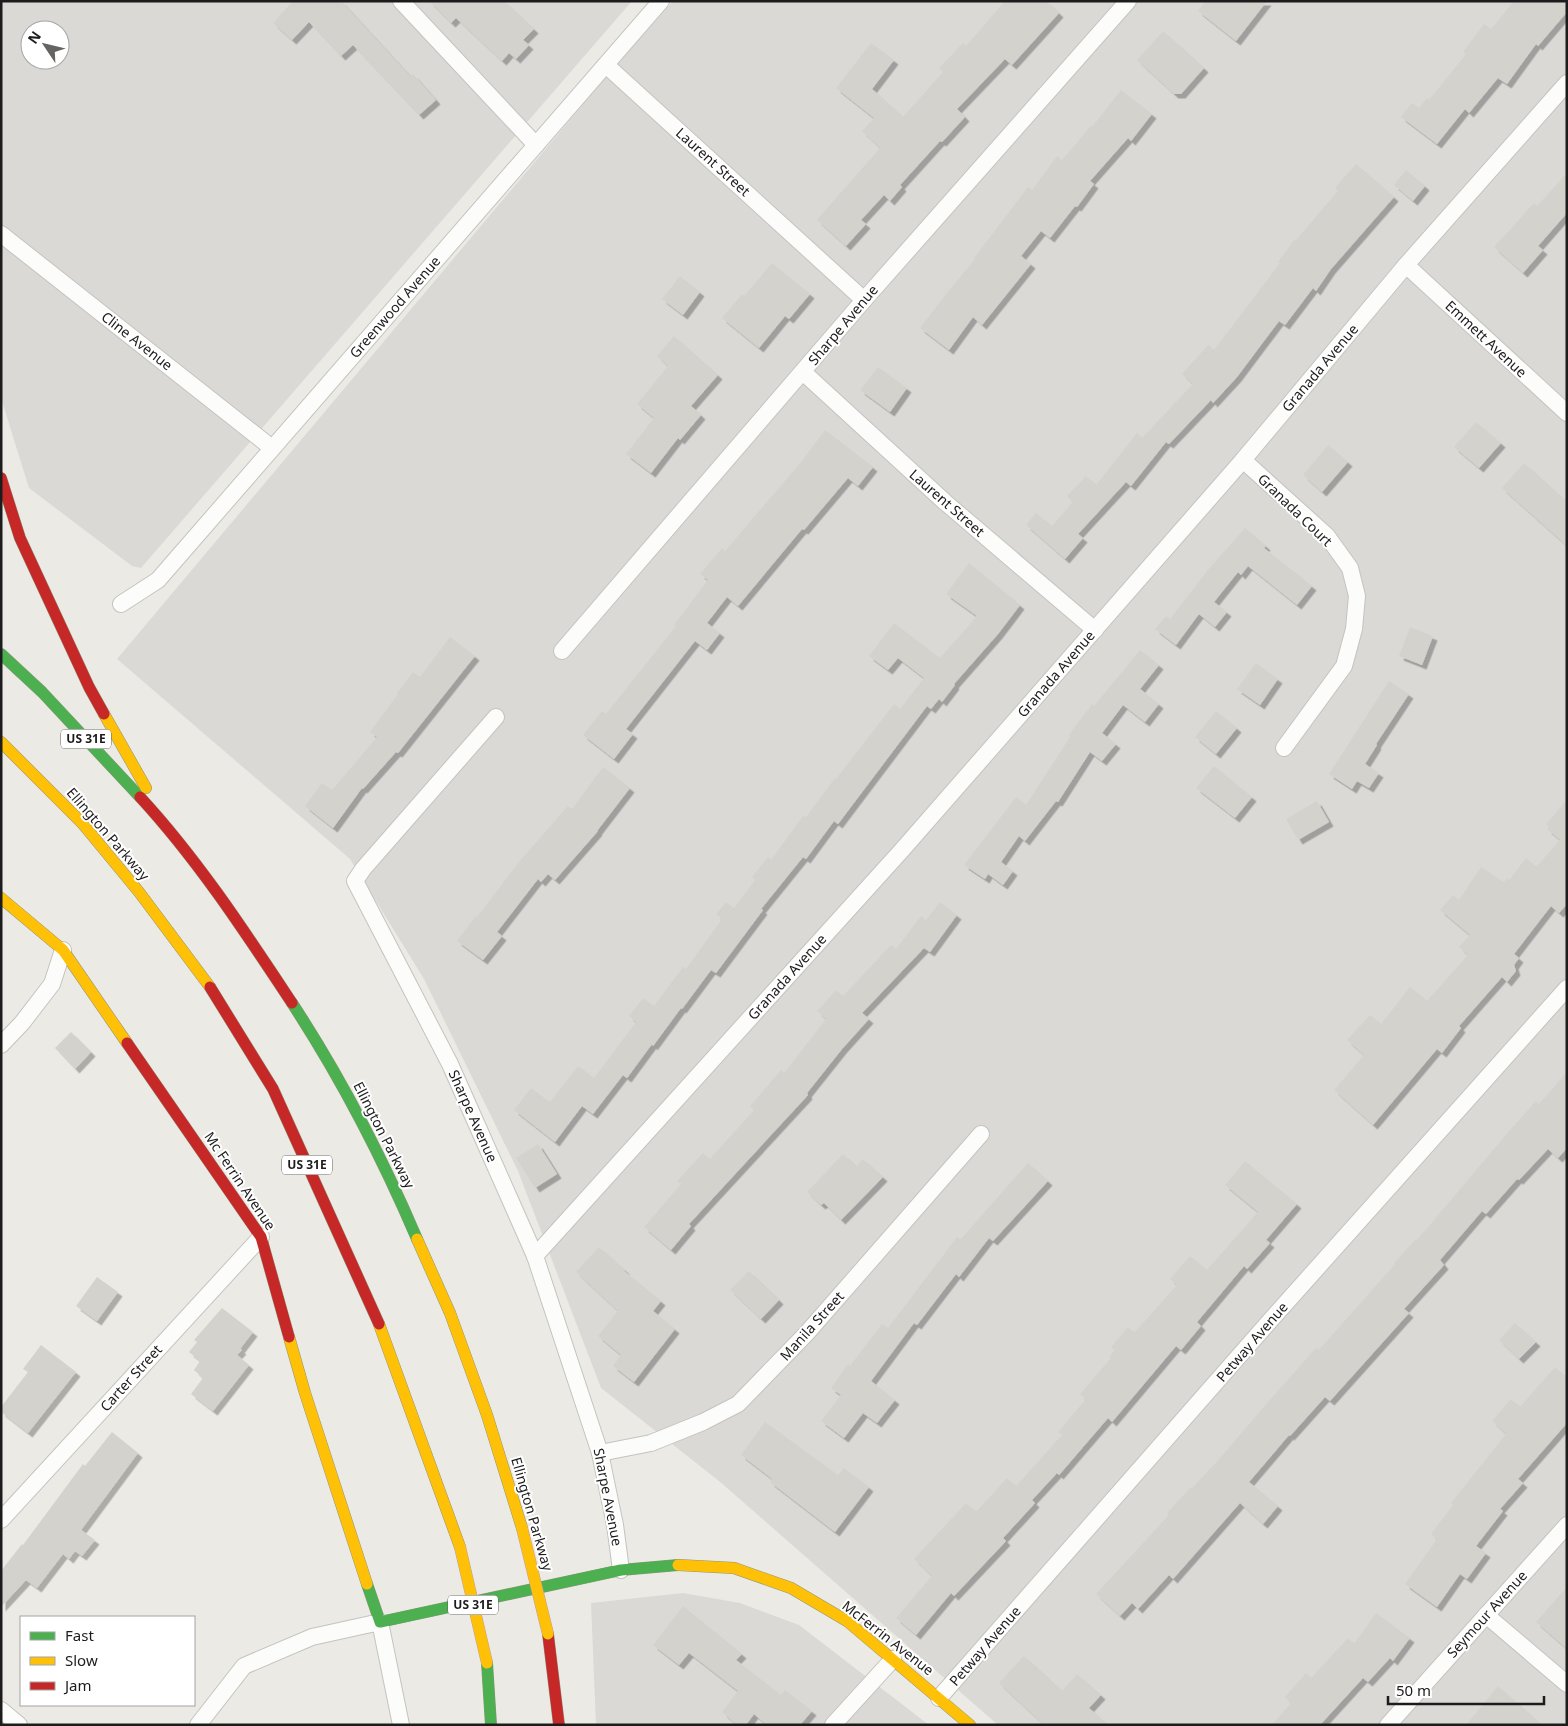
<svg xmlns="http://www.w3.org/2000/svg" width="1568" height="1726" viewBox="0 0 1568 1726" font-family="'Noto Sans',sans-serif">
  <style>
    .residential { fill: #dbd9d6; fill-rule: evenodd }
    .building { fill: #d4d2cc; filter: url(#shadow) }
    .lines { fill: none; stroke-linecap: round; stroke-linejoin: round }
    .street-casing { stroke: #c4c3c0; stroke-width: 18 }
    .fast-casing { stroke: #90957c; stroke-width: 12 }
    .slow-casing { stroke: #90957c; stroke-width: 12 }
    .jam-casing { stroke: #90957c; stroke-width: 12 }
    .street { stroke: #fcfcfb; stroke-width: 16 }
    .fast { stroke: #4caf50; stroke-width: 11 }
    .slow { stroke: #ffc107; stroke-width: 11 }
    .jam { stroke: #c62828; stroke-width: 11 }
    .slow-bridge-casing { stroke: #c29b9f; stroke-width: 12; stroke-linecap: butt }
    .slow-bridge { stroke: #ffc107; stroke-width: 11 }
    .labels { text-anchor: middle; stroke-width: 4; stroke-linejoin: round; paint-order: stroke }
    .shield { fill: #fff; stroke: #606060; stroke-width: 1 }
    .shield-label { font-size: 12px; font-weight: bold; fill: #1c1c1c }
    .street-label { font-size: 14px; fill: #1c1c1c; stroke: #fff }
  </style>
  <defs>
    <filter id="shadow"><feDropShadow dx="4.5" dy="4.5" stdDeviation="0" flood-color="#0004"/></filter>
  </defs>
  <rect width="100%" height="100%" fill="#eceae4"/>
  <g class="residential">
    <path d="M 1,1 L 632,1 L 141,568 L 132,566 L 29,488 L 1,398 ZM 30,30 L 60,30 L 60,60 L 30,60 Z"/>
    <polygon points="673,1 1567,1 1567,1725 998,1725 719,1481 601,1388 518,1171 424,979 350,859 117,659 601,83"/>
    <polygon points="683,1593 740,1603 799,1625 929,1725 596,1725 591,1603"/>
  </g>
  <g class="building">
    <polygon points="293,1 341,1 411,77 413,74 436,100 419,115 353,45 341,56 309,22 292,40 273,23"/>
    <polygon points="429,1 504,1 534,29 523,40 529,45 516,59 509,53 502,61 456,18 451,23"/>
    <polygon points="1005,1 1046,1 1059,13 1012,65 1005,59 957,109 965,117 942,142 940,141 900,185 902,187 890,201 884,195 861,220 866,224 846,246 817,220 880,148 862,131 874,118 836,88 871,43 894,60 872,89 903,117 943,72 939,68 963,43 966,46"/>
    <polygon points="1205,1 1267,1 1236,41 1198,11"/>
    <polygon points="1514,1 1567,1 1567,12 1538,46 1536,44 1507,84 1498,78 1469,113 1465,109 1437,144 1401,117 1412,103 1419,108 1427,98 1429,100 1466,54 1463,52 1484,24 1491,29"/>
    <polygon points="1163,31 1204,68 1181,94 1174,94 1137,60"/>
    <polygon points="1121,90 1152,114 1131,141 1128,138 1090,181 1094,184 1077,207 1075,206 1050,238 1041,231 1021,256 1031,264 982,325 973,317 949,350 920,328 950,289 975,259 974,258 1028,187 1032,190 1057,156 1062,160 1091,126 1092,127"/>
    <polygon points="1356,164 1394,197 1331,269 1316,291 1313,288 1285,325 1279,321 1237,377 1213,403 1211,400 1169,444 1166,442 1131,486 1126,482 1078,534 1083,538 1065,559 1026,525 1036,513 1052,526 1073,502 1067,496 1086,476 1096,485 1137,433 1142,438 1193,384 1182,374 1208,345 1214,350 1280,263 1278,262 1294,240 1295,241 1338,191 1335,188"/>
    <polygon points="1406,170 1425,186 1413,201 1394,185"/>
    <polygon points="1567,173 1567,213 1538,246 1543,250 1523,273 1494,247 1534,203 1537,206"/>
    <polygon points="772,263 810,294 789,319 785,316 759,348 722,318 742,294 744,296"/>
    <polygon points="680,276 700,292 683,315 662,299"/>
    <polygon points="674,336 718,375 691,406 701,415 680,440 678,438 651,473 626,454 654,418 637,404 668,366 657,356"/>
    <polygon points="878,367 907,388 890,412 860,390"/>
    <polygon points="1476,422 1501,443 1479,468 1454,447"/>
    <polygon points="825,430 873,467 858,486 848,478 804,530 802,529 738,606 727,597 707,623 720,633 707,650 695,641 626,729 633,734 614,759 583,735 602,711 606,714 676,626 674,625 708,580 700,574 722,548 725,551 801,462"/>
    <polygon points="1328,445 1348,462 1322,492 1303,475"/>
    <polygon points="1524,463 1567,502 1567,546 1502,488"/>
    <polygon points="1245,528 1266,546 1264,548 1312,586 1297,605 1248,566 1241,575 1238,572 1214,602 1227,612 1215,627 1199,614 1176,645 1155,629 1166,616 1170,619 1207,571"/>
    <polygon points="969,563 1020,605 998,634 954,684 955,685 942,702 939,699 931,709 927,706 838,824 834,821 806,859 803,857 761,909 763,910 716,973 711,970 682,1009 681,1008 653,1046 652,1044 627,1078 623,1075 593,1114 582,1106 555,1142 514,1110 531,1088 550,1102 578,1066 594,1078 636,1022 629,1016 643,998 654,1006 683,967 686,969 722,919 716,914 726,902 734,908 755,880 752,877 768,857 771,860 803,816 806,817 835,778 836,779 894,704 900,709 924,678 898,658 888,670 869,656 894,623 940,658 977,616 946,594"/>
    <polygon points="1410,627 1433,636 1422,665 1399,656"/>
    <polygon points="450,637 475,656 398,753 396,752 363,789 362,788 333,828 305,806 322,783 332,790 377,737 370,732 398,694 397,693 413,672 420,677"/>
    <polygon points="1140,650 1159,665 1140,689 1159,704 1145,722 1123,705 1102,733 1116,744 1102,761 1090,752 1058,802 1056,801 1025,841 1019,836 1001,862 1013,871 1003,885 988,874 985,879 964,865 1016,797 1026,805 1070,737 1068,736 1092,704 1094,706"/>
    <polygon points="1256,663 1278,679 1260,705 1237,689"/>
    <polygon points="1389,681 1409,694 1376,744 1377,745 1365,764 1379,773 1369,788 1357,781 1352,789 1329,774"/>
    <polygon points="1216,711 1237,728 1216,754 1195,737"/>
    <polygon points="1214,766 1252,797 1235,818 1196,788"/>
    <polygon points="603,767 630,788 597,831 598,831 555,880 548,874 541,882 538,879 497,932 502,936 483,960 457,941 476,916 477,917 519,862 568,806 572,809"/>
    <polygon points="1567,800 1567,904 1559,913 1551,906 1514,954 1519,958 1514,965 1516,971 1507,982 1502,977 1459,1026 1461,1028 1442,1053 1437,1049 1373,1125 1334,1090 1364,1055 1347,1040 1370,1015 1381,1024 1410,987 1427,1001 1468,955 1459,947 1470,935 1440,910 1453,895 1459,900 1481,867 1504,882 1507,878 1509,880 1526,858 1536,867 1560,840 1547,829 1549,827 1546,824"/>
    <polygon points="1317,801 1329,822 1298,840 1286,819"/>
    <polygon points="940,902 957,915 930,952 924,948 862,1013 869,1019 842,1049 807,1093 808,1095 689,1224 691,1226 671,1250 644,1227 681,1184 677,1181 703,1153 710,1159 754,1110 750,1106 781,1070 784,1073 826,1019 817,1011 836,990 843,996 891,945 896,949 921,916 926,920"/>
    <polygon points="71,1032 91,1052 75,1069 55,1048"/>
    <polygon points="1567,1072 1567,1148 1558,1158 1548,1149 1519,1180 1517,1179 1486,1214 1482,1211 1440,1260 1444,1265 1404,1309 1409,1313 1330,1401 1325,1397 1290,1436 1289,1435 1249,1482 1278,1506 1263,1524 1240,1503 1173,1579 1169,1575 1138,1609 1132,1603 1120,1616 1096,1594 1169,1515 1167,1513 1191,1487 1192,1488 1221,1457 1261,1410 1316,1348 1319,1350 1395,1264 1394,1263 1416,1239 1417,1240 1510,1130 1536,1101 1539,1104"/>
    <polygon points="538,1144 557,1174 535,1188 516,1158"/>
    <polygon points="843,1154 856,1167 863,1159 883,1177 841,1220 824,1203 821,1205 807,1192"/>
    <polygon points="1245,1161 1297,1204 1266,1240 1270,1243 1247,1269 1244,1266 1197,1322 1201,1326 1181,1350 1176,1346 1112,1422 1108,1418 1059,1475 1057,1473 1032,1500 1035,1503 1003,1538 1006,1541 954,1596 951,1593 916,1635 896,1618 932,1576 914,1559 966,1503 976,1512 1007,1478 1016,1486 1062,1435 1058,1432 1086,1399 1080,1394 1111,1358 1109,1357 1115,1350 1111,1347 1128,1327 1134,1333 1177,1285 1170,1279 1190,1256 1207,1270 1258,1212 1225,1185"/>
    <polygon points="1028,1163 1048,1181 993,1241 989,1238 959,1277 956,1274 917,1325 914,1323 871,1381 895,1400 877,1423 863,1413 844,1438 821,1421 841,1395 831,1388 848,1364 850,1366 882,1324 888,1328 957,1237 961,1239"/>
    <polygon points="599,1247 625,1270 624,1271 661,1301 653,1311 675,1329 634,1382 613,1366 621,1355 598,1336 618,1311 576,1272"/>
    <polygon points="749,1271 779,1300 761,1319 730,1290"/>
    <polygon points="97,1277 118,1292 97,1321 76,1306"/>
    <polygon points="222,1308 253,1332 240,1349 242,1350 237,1355 249,1365 213,1411 191,1394 203,1378 194,1370 200,1361 189,1352 197,1342 194,1340"/>
    <polygon points="1515,1323 1536,1342 1519,1359 1499,1340"/>
    <polygon points="41,1345 76,1372 28,1433 1,1412 1,1407 28,1372 23,1369"/>
    <polygon points="1555,1367 1567,1378 1567,1423 1518,1479 1523,1483 1500,1509 1503,1511 1476,1546 1486,1553 1467,1579 1460,1574 1437,1607 1405,1584 1437,1539 1431,1534 1453,1505 1451,1503 1506,1434 1492,1421 1511,1399 1520,1407"/>
    <polygon points="765,1422 838,1475 844,1468 869,1487 835,1532 770,1482 772,1479 741,1455"/>
    <polygon points="112,1432 138,1453 81,1530 95,1540 82,1556 75,1551 69,1559 63,1554 37,1588 26,1580 1,1607 1,1571 22,1544 23,1545 83,1464 85,1466"/>
    <polygon points="1567,1587 1567,1649 1536,1622"/>
    <polygon points="683,1606 742,1654 736,1660 781,1695 785,1690 812,1711 800,1725 767,1725 754,1714 746,1725 737,1725 722,1712 738,1691 689,1653 679,1665 653,1645"/>
    <polygon points="1376,1613 1410,1638 1393,1661 1390,1658 1368,1682 1363,1678 1320,1725 1272,1725 1291,1703 1285,1697 1306,1673 1311,1678 1348,1638 1354,1644"/>
    <polygon points="1024,1656 1062,1691 1077,1674 1101,1695 1089,1708 1108,1725 1044,1725 999,1683"/>
    <polygon points="1498,1686 1542,1725 1466,1725"/>
  </g>
  <g class="lines">
    <g class="street-casing">
      <g id="street">
        <polyline points="401,1 536,145"/>
        <polyline points="606,65 864,300"/>
        <polyline points="1,234 272,448"/>
        <polyline points="1406,265 1567,413"/>
        <polyline points="803,372 946,503 1095,630"/>
        <polyline points="1243,460 1327,536 1350,568 1357,596 1354,629 1344,666 1284,748"/>
        <polyline points="121,604 158,580 661,1"/>
        <polyline points="562,651 864,300 1128,1"/>
        <polyline points="496,717 363,869 355,881 450,1064 535,1256 600,1453 615,1525 621,1570"/>
        <polyline points="1,1045 22,1023 52,984 63,950"/>
        <polyline points="535,1256 902,850 1243,460 1406,265 1567,83"/>
        <polyline points="600,1453 651,1443 703,1422 738,1404 806,1334 981,1134"/>
        <polyline points="1,1520 261,1237"/>
        <polyline points="1486,1615 1567,1684"/>
        <polyline points="939,1698 1268,1323 1567,988"/>
        <polyline points="1,1710 19,1725"/>
        <polyline points="198,1725 244,1666 312,1637 380,1622 401,1725"/>
        <polyline points="833,1725 893,1659"/>
        <polyline points="1388,1725 1567,1525"/>
      </g>
    </g>
    <g class="fast-casing">
      <g id="fast">
        <polyline points="1,654 42,692 140,797"/>
        <path d="M 292,1003 C 341,1078 382,1157 417,1239"/>
        <polyline points="367,1584 380,1622 621,1570 678,1565"/>
        <polyline points="487,1663 491,1725"/>
      </g>
    </g>
    <g class="slow-casing">
      <g id="slow">
        <polyline points="104,714 146,788"/>
        <polyline points="1,742 82,823 139,892 210,987"/>
        <polyline points="1,898 63,950 127,1043"/>
        <polyline points="417,1239 450,1313 487,1415 522,1528"/>
        <polyline points="379,1324 460,1547"/>
        <polyline points="289,1337 305,1393 367,1584"/>
        <polyline points="678,1565 734,1568 791,1588 847,1621 970,1725"/>
      </g>
    </g>
    <g class="jam-casing">
      <g id="jam">
        <polyline points="1,478 20,538 89,687 104,714"/>
        <path d="M 140,797 C 198,860 245,932 292,1003"/>
        <polyline points="210,987 273,1089 379,1324"/>
        <polyline points="127,1043 261,1237 289,1337"/>
        <polyline points="548,1634 559,1725"/>
      </g>
    </g>
    <use href="#street" class="street"/>
    <use href="#fast" class="fast"/>
    <use href="#slow" class="slow"/>
    <use href="#jam" class="jam"/>
    <g class="slow-bridge-casing">
      <g id="slow-bridge">
        <polyline points="522,1528 548,1634"/>
        <polyline points="460,1547 487,1663"/>
      </g>
    </g>
    <use href="#slow-bridge" class="slow-bridge"/>
  </g>
  <g class="labels">
    <g class="shield">
      <rect x="61" y="729.5" width="50" height="19" rx="4"/>
      <rect x="282" y="1155.5" width="50" height="19" rx="4"/>
      <rect x="448" y="1595.5" width="50" height="19" rx="4"/>
    </g>
    <g class="shield-label">
      <text x="86" y="743">US 31E</text>
      <text x="307" y="1169">US 31E</text>
      <text x="473" y="1609">US 31E</text>
    </g>
    <g class="street-label">
      <text transform="translate(713 162) rotate(42)" y="5">Laurent Street</text>
      <text transform="translate(395 307) rotate(-49)" y="5">Greenwood Avenue</text>
      <text transform="translate(843 325) rotate(-50)" y="5">Sharpe Avenue</text>
      <text transform="translate(1486 339) rotate(43)" y="5">Emmett Avenue</text>
      <text transform="translate(137 341) rotate(38)" y="5">Cline Avenue</text>
      <text transform="translate(1320 368) rotate(-50)" y="5">Granada Avenue</text>
      <text transform="translate(947 503) rotate(41)" y="5">Laurent Street</text>
      <text transform="translate(1295 510) rotate(44)" y="5">Granada Court</text>
      <text transform="translate(1056 674) rotate(-49)" y="5">Granada Avenue</text>
      <text transform="translate(108 834) rotate(49)" y="5">Ellington Parkway</text>
      <text transform="translate(787 977) rotate(-48)" y="5">Granada Avenue</text>
      <text transform="translate(473 1116) rotate(66)" y="5">Sharpe Avenue</text>
      <text transform="translate(384 1135) rotate(63)" y="5">Ellington Parkway</text>
      <text transform="translate(240 1181) rotate(56)" y="5">Mc Ferrin Avenue</text>
      <text transform="translate(812 1326) rotate(-48)" y="5">Manila Street</text>
      <text transform="translate(1252 1342) rotate(-49)" y="5">Petway Avenue</text>
      <text transform="translate(131 1378) rotate(-48)" y="5">Carter Street</text>
      <text transform="translate(608 1497) rotate(79)" y="5">Sharpe Avenue</text>
      <text transform="translate(532 1514) rotate(74)" y="5">Ellington Parkway</text>
      <text transform="translate(1487 1614) rotate(-48)" y="5">Seymour Avenue</text>
      <text transform="translate(888 1638) rotate(38)" y="5">McFerrin Avenue</text>
      <text transform="translate(985 1646) rotate(-49)" y="5">Petway Avenue</text>
    </g>
  </g>
  <rect width="1568" height="1726" fill="none" stroke="#1c1c1c" stroke-width="5"/>
  <rect x="20" y="1616" width="175" height="90" fill="#ffffff" stroke="#a4a4a4"/>
  <rect x="30" y="1632" width="25" height="8" fill="#4caf50" stroke="#a4a4a4"/>
  <text x="65" y="1641" font-size="15" fill="#1c1c1c">Fast</text>
  <rect x="30" y="1657" width="25" height="8" fill="#ffc107" stroke="#a4a4a4"/>
  <text x="65" y="1666" font-size="15" fill="#1c1c1c">Slow</text>
  <rect x="30" y="1682" width="25" height="8" fill="#c62828" stroke="#a4a4a4"/>
  <text x="65" y="1691" font-size="15" fill="#1c1c1c">Jam</text>
  <g transform="translate(45 45) rotate(305)"><circle r="24" fill="#ffffff" stroke="#a4a4a4"/>
  <path d="M0-4L9 19L0 12L-9 19Z" fill="#656462"/>
  <text y="-8" font-size="14" font-weight="bold" text-anchor="middle" fill="#1c1c1c">N</text>
  </g>
  <path d="M1388 1696v8h156v-8" fill="none" stroke="#1c1c1c" stroke-width="2.5"/>
  <text x="1396" y="1696" font-size="15" fill="#1c1c1c" stroke="#ffffff" stroke-width="4" paint-order="stroke">50 m</text>
</svg>
